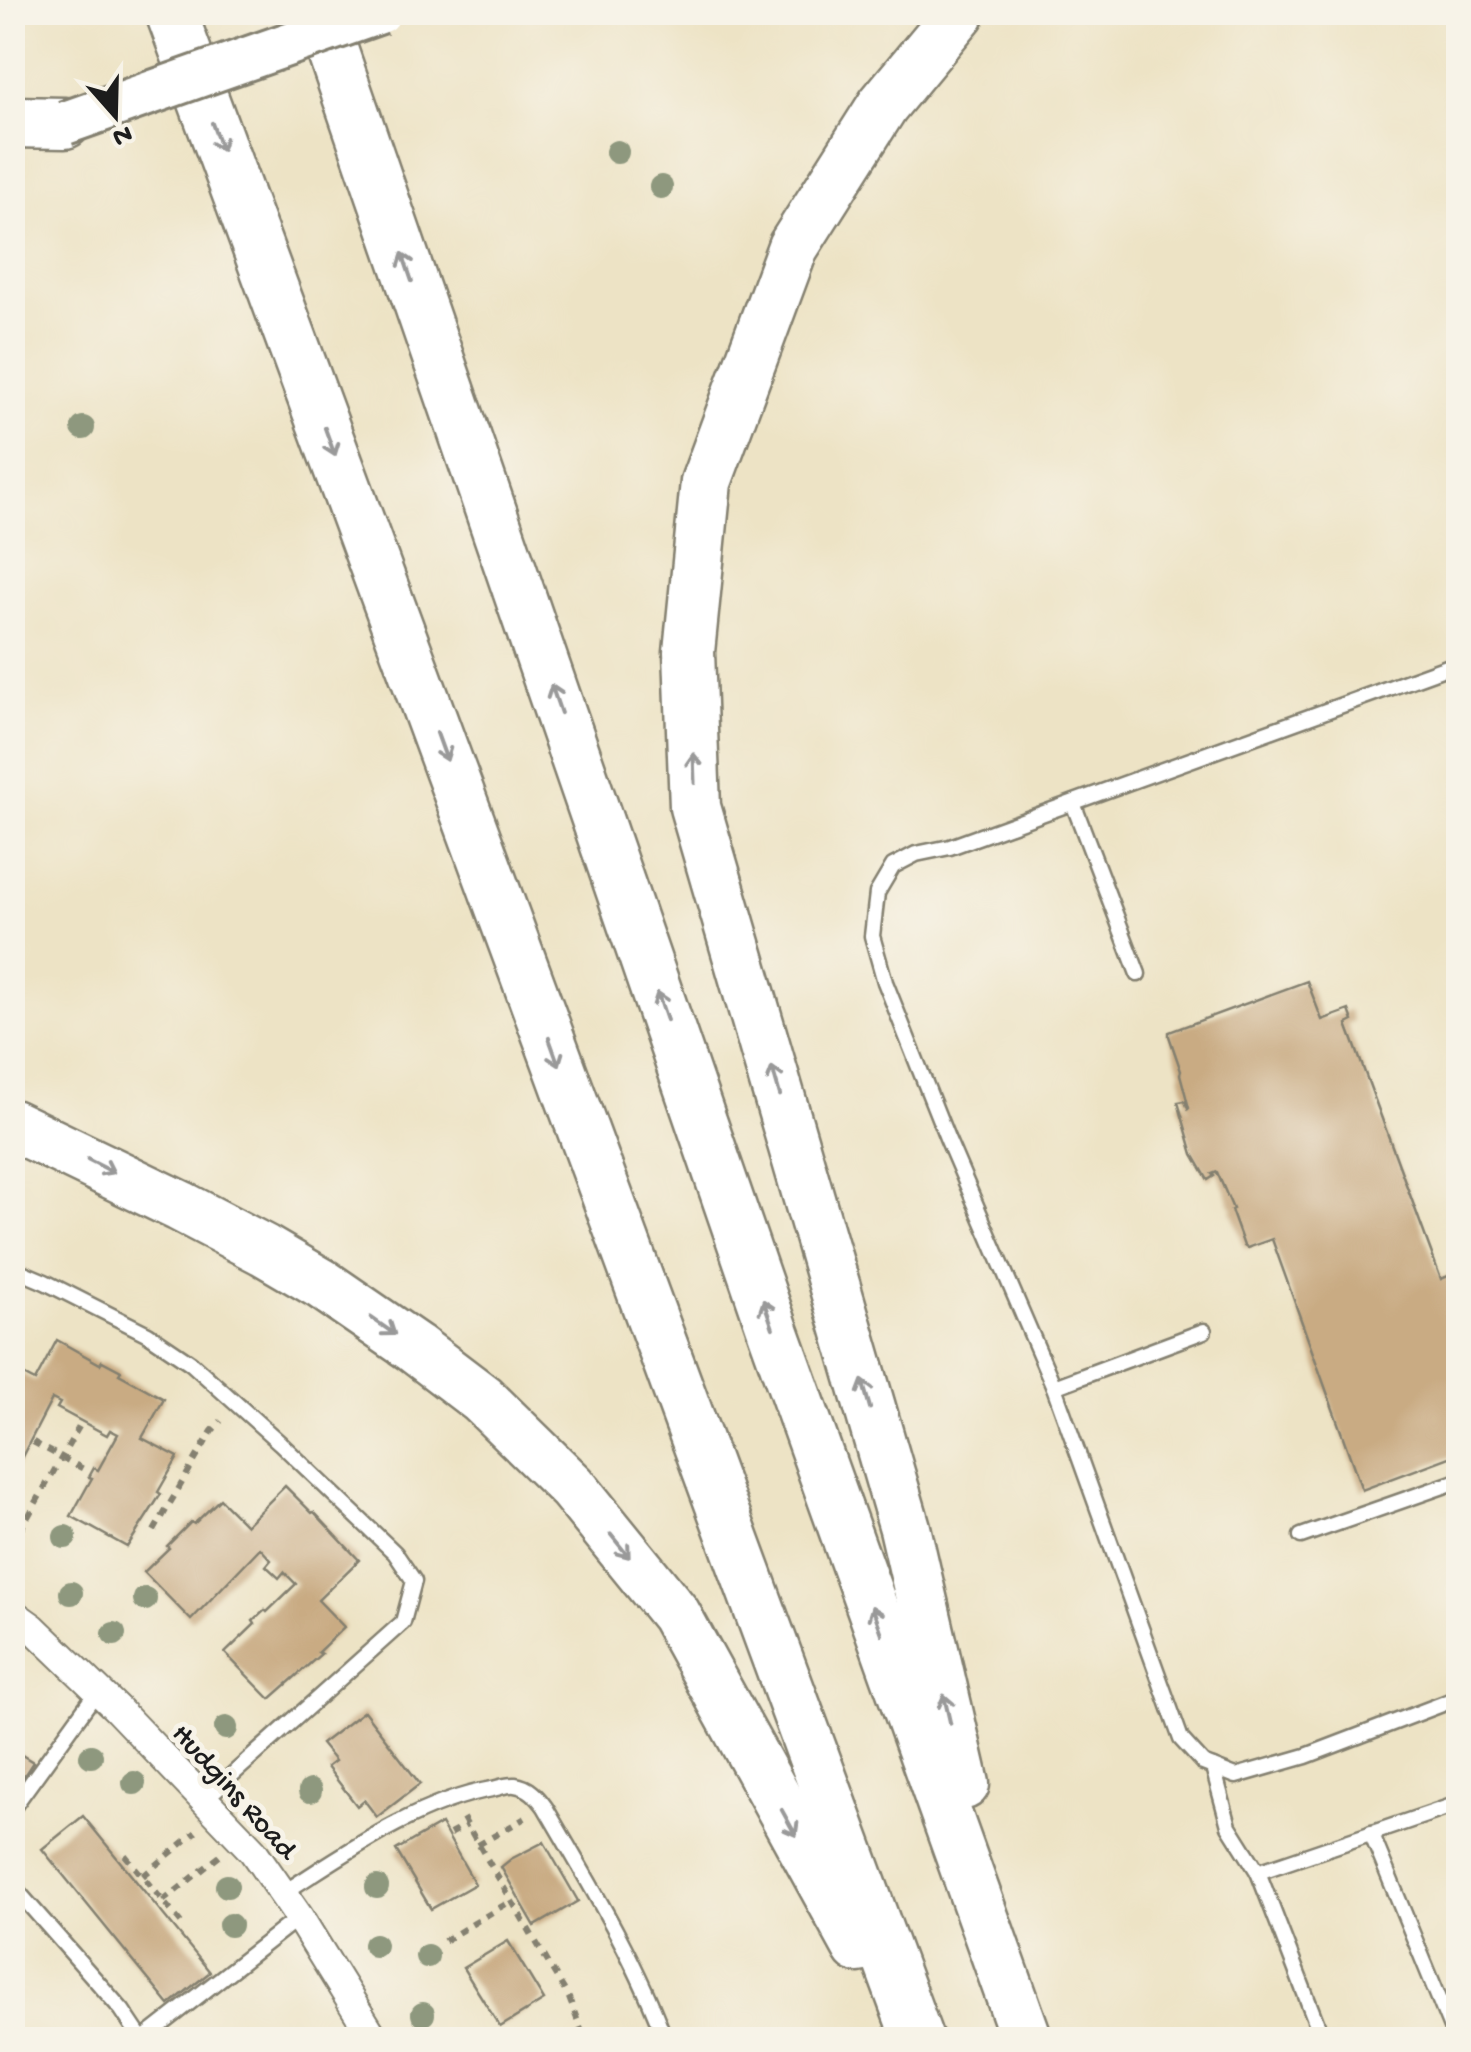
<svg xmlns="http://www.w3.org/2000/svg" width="1471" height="2052" viewBox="0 0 1471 2052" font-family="'Gochi Hand',sans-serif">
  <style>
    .building { fill: #c9ab83 }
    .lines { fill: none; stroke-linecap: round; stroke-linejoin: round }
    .lane-casing { stroke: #848070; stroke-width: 19 }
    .street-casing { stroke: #848070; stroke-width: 32 }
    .highway-casing { stroke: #848070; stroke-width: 55 }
    .path { stroke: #848070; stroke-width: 6; stroke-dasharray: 8 8; stroke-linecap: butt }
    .lane { stroke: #fff; stroke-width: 14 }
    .street { stroke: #fff; stroke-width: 28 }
    .highway { stroke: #fff; stroke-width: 50 }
    .primary-bridge-casing { stroke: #848070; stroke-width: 48; stroke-linecap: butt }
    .primary-bridge { stroke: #fff; stroke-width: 42 }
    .tree { fill: #8e987e }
    .oneway { stroke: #999 }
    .labels { text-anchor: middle; stroke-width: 10; stroke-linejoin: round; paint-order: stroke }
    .street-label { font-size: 30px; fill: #1c1c1c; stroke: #f7f3e8 }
  </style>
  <rect width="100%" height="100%" fill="#f7f3e8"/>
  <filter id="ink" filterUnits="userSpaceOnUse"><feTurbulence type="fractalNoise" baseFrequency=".01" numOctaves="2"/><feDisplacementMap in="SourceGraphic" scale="20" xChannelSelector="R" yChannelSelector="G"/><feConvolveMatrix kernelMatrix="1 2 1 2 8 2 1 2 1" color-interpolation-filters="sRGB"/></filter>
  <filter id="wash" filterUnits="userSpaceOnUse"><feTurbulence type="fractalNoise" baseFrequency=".0048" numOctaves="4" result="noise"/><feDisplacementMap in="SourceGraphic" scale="40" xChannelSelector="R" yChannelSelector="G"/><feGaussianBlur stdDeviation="2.25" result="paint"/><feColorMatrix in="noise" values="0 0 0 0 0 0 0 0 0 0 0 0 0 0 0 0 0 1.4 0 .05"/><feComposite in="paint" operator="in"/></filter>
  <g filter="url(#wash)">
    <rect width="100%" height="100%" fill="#ede3c5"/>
    <g id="blocks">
      <g class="building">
        <polygon points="1307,981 1322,1020 1349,1010 1353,1021 1347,1024 1441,1279 1458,1272 1458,1454 1362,1490 1272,1239 1247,1248 1244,1246 1231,1210 1233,1209 1217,1172 1212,1174 1214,1176 1208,1180 1193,1154 1178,1102 1185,1101 1188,1109 1189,1108 1180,1074 1181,1071 1169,1036 1169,1032"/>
        <polygon points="57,1340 100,1364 102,1361 121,1371 119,1374 164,1399 142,1438 178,1457 158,1492 161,1494 127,1547 71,1516 92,1478 89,1477 94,1468 98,1470 118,1434 110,1430 107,1435 57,1408 60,1403 52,1399 12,1476 12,1369 35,1381"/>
        <polygon points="285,1486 312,1513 314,1512 359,1560 318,1600 344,1627 318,1652 321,1654 270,1699 225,1653 255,1624 253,1621 265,1610 267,1612 296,1584 284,1572 279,1578 266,1566 271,1560 260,1548 191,1620 144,1572 169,1548 167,1546 191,1522 194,1524 220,1499 246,1525"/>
        <polygon points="364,1711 420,1784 377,1817 364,1800 357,1806 327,1767 335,1761 321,1744"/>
        <polygon points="12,1749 33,1762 12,1794"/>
        <polygon points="83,1816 210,1972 169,2005 42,1849"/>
        <polygon points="441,1824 475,1884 431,1909 396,1850"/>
        <polygon points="544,1842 578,1901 535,1926 501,1867 511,1859"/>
        <polygon points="508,1941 544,2000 500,2027 463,1968"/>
        <polygon points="244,2024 251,2040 213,2040"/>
      </g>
    </g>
  </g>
  <g filter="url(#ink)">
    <use href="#blocks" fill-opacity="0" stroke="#848070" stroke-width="2.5"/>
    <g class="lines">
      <g class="lane-casing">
        <g id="lane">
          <polyline points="1458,663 950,847 916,854 893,866 877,893 872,936 885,982 947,1138 1054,1387 1181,1739 1203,1763 1236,1776 1306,1756 1458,1698"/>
          <polyline points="1073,803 1138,974"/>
          <polyline points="12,1268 45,1282 148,1334 191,1363 280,1443 395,1553 414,1581 403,1622 205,1799"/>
          <polyline points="1054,1387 1204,1331"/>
          <polyline points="1301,1536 1458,1481"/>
          <polyline points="1213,1767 1229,1826 1258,1872"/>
          <polyline points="12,1809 98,1690"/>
          <polyline points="1371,1833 1456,2040"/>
          <polyline points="12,1885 122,2010 142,2040 299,1917"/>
          <path d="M 283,1893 C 346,1853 417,1802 492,1789 C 498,1788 508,1784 515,1785 C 529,1787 537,1796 545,1807 C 589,1883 635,1957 665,2040"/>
          <polyline points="1323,2040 1258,1872 1458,1804"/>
        </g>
      </g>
      <g class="street-casing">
        <polyline id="street" points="12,1613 33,1628 117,1709 253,1851 299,1917 375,2040"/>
      </g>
      <g class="highway-casing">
        <g id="highway">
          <polyline points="171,12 918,2040"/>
          <polyline points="319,12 774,1333 1027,2040"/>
          <polyline points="960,12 883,105 793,247 706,482 689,652 695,807 905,1528 964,1784"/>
          <polyline points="12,122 65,123"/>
          <polyline points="12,1125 180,1206 264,1250 322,1284 415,1348 482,1399 572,1487 675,1614 858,1947"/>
        </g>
      </g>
      <g class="path">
        <polyline points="33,1442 89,1472"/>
        <polyline points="154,1531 212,1431 221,1421"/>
        <polyline points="12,1545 80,1425"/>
        <polyline points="463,1818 569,1998 585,2040"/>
        <polyline points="450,1834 467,1825"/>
        <polyline points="478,1845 525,1818"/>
        <polyline points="125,1855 182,1924"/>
        <polyline points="143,1876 196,1832"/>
        <polyline points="163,1901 221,1855"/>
        <polyline points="444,1941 511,1901"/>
      </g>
      <use href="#lane" class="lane"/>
      <use href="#street" class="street"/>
      <use href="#highway" class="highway"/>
      <g class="primary-bridge-casing">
        <polyline id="primary-bridge" points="65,123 380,12"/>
      </g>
      <use href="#primary-bridge" class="primary-bridge"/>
    </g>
    <g class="tree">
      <circle cx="617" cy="152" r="12"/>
      <circle cx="661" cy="187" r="12"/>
      <circle cx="83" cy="428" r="12"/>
      <circle cx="65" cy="1537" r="12"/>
      <circle cx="71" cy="1593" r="12"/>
      <circle cx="145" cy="1599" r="12"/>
      <circle cx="114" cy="1634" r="12"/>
      <circle cx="226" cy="1728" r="12"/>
      <circle cx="91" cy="1756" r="12"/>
      <circle cx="134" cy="1783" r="12"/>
      <circle cx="310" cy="1791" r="12"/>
      <circle cx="227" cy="1886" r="12"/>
      <circle cx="377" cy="1887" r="12"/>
      <circle cx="230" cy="1925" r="12"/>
      <circle cx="375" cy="1945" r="12"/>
      <circle cx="427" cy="1956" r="12"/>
      <circle cx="423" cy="2014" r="12"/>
    </g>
    <defs><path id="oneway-shaft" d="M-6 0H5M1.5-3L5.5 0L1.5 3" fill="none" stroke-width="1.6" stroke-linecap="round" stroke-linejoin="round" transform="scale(2.5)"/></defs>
    <g class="oneway">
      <use href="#oneway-shaft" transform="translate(217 137) rotate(70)"/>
      <use href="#oneway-shaft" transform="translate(407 267) rotate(-109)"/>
      <use href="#oneway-shaft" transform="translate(330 442) rotate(70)"/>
      <use href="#oneway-shaft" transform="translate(556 699) rotate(-109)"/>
      <use href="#oneway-shaft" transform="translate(442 747) rotate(70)"/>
      <use href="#oneway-shaft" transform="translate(694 768) rotate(-92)"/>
      <use href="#oneway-shaft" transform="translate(662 1006) rotate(-109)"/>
      <use href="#oneway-shaft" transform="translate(554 1052) rotate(70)"/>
      <use href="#oneway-shaft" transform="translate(776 1081) rotate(-106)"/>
      <use href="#oneway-shaft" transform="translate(101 1166) rotate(27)"/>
      <use href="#oneway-shaft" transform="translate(768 1314) rotate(-109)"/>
      <use href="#oneway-shaft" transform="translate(383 1326) rotate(35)"/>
      <use href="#oneway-shaft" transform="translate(866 1394) rotate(-106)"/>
      <use href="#oneway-shaft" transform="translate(620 1546) rotate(51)"/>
      <use href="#oneway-shaft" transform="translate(877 1620) rotate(-110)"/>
      <use href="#oneway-shaft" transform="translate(947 1709) rotate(-103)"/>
      <use href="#oneway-shaft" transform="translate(789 1823) rotate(61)"/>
    </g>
  </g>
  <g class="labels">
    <g class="street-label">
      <text transform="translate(236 1790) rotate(48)" y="10">Hudgins Road</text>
    </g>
  </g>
  <rect width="1471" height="2052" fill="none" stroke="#f7f3e8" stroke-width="50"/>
  <g transform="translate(115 115) rotate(160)" stroke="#f7f3e8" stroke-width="8" paint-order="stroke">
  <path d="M0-8L18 38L0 25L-18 38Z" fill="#1c1c1c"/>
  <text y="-15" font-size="28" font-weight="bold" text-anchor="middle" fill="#1c1c1c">N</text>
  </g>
</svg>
